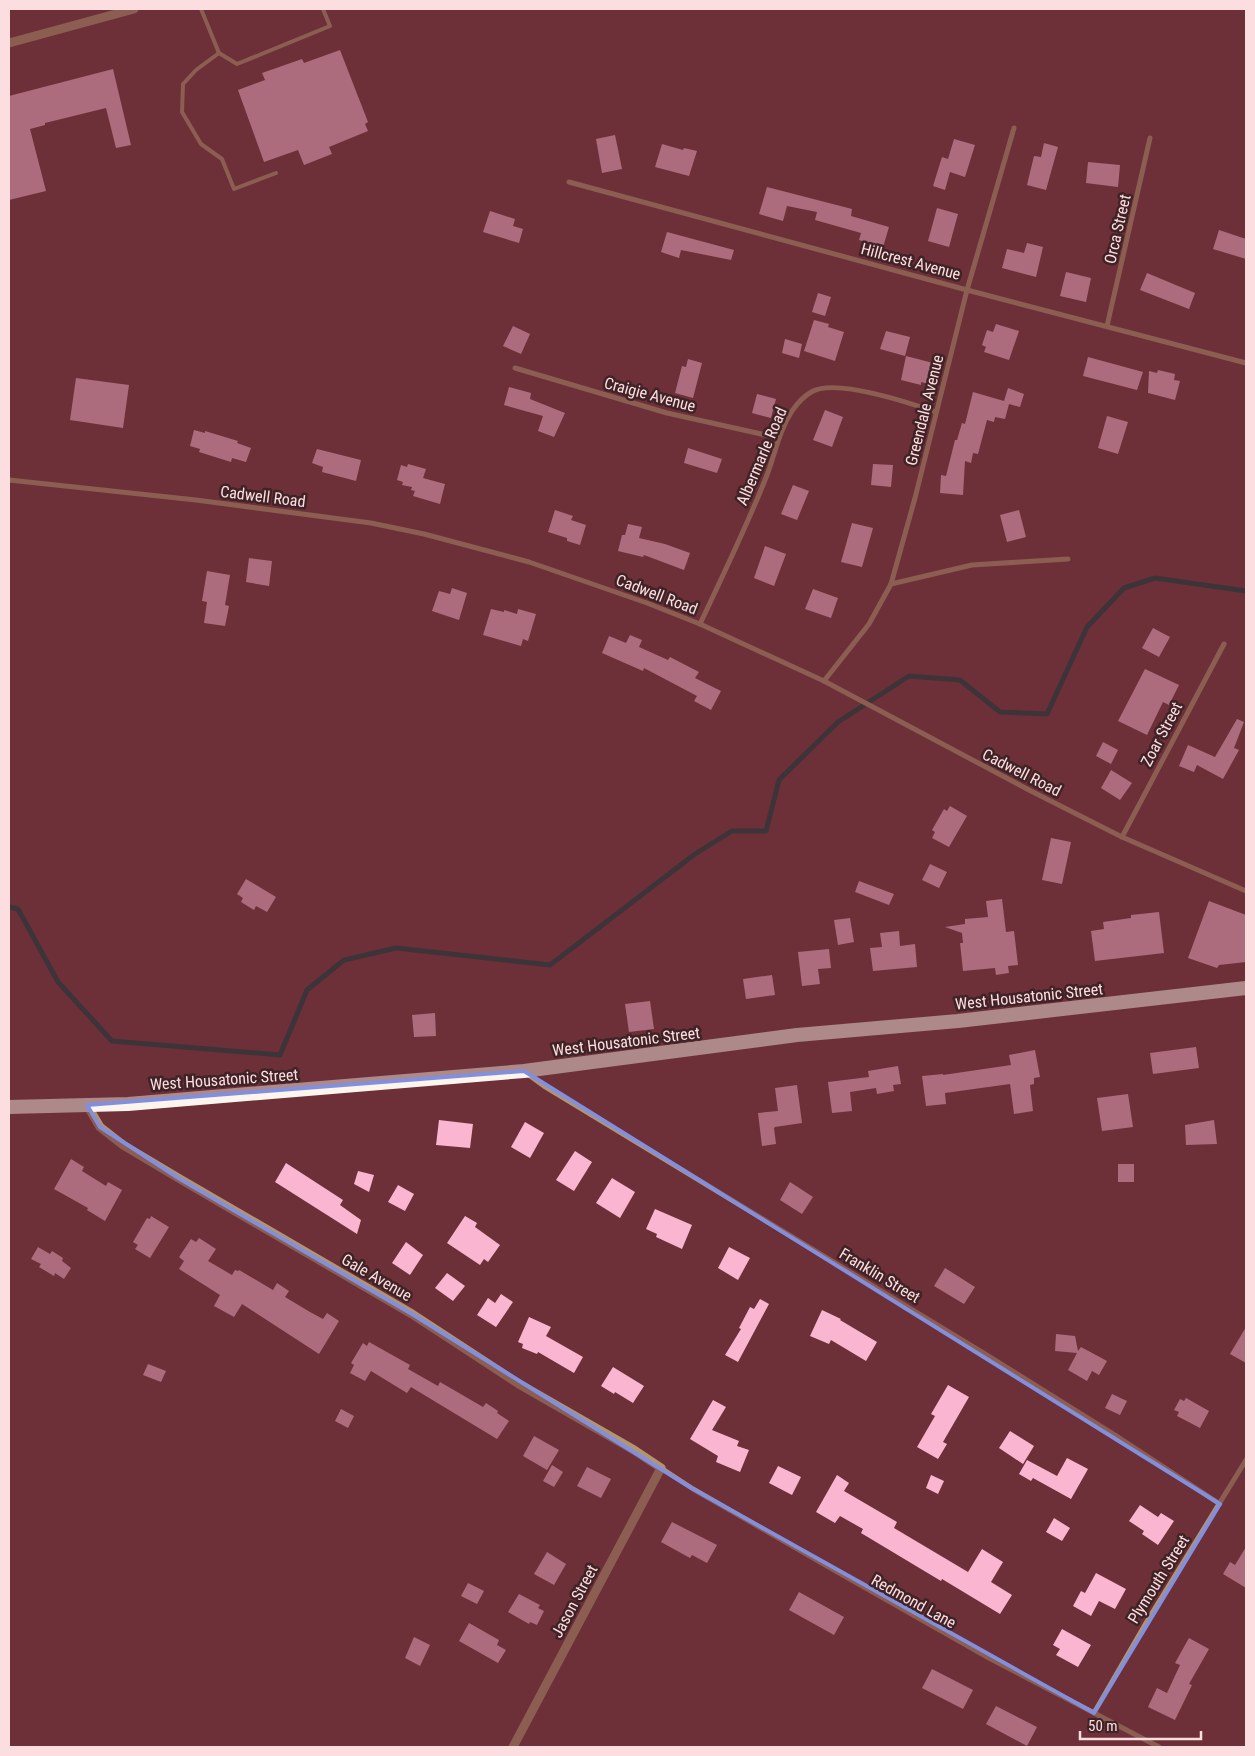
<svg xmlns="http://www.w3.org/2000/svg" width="1255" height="1756" viewBox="0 0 1255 1756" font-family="'Roboto Condensed',sans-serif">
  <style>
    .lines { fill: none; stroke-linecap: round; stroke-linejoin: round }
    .stream { stroke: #003b3b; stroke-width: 5 }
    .building { fill: #fab5d0 }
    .service { stroke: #b29570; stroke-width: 4 }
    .minor { stroke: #b29570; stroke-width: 5 }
    .tertiary { stroke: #b29570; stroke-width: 9 }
    .trunk { stroke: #fbf5ee; stroke-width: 14 }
    .marked { fill: none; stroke: #828fdc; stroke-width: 4; stroke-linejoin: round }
    .labels { text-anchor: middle; stroke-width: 5; stroke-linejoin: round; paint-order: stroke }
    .street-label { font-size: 16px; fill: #fddee0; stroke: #3f2326 }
  </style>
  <rect width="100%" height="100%" fill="#6d3038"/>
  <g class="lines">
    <polyline class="stream" points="9,907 18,909 58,982 112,1041 280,1055 307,990 344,960 396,948 550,965 695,854 732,831 766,831 779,780 838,722 909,676 960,680 1000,712 1047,714 1087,627 1124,588 1155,578 1246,591"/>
  </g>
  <g class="building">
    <polygon points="340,50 368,122 365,124 368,131 329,147 332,154 304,165 298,150 264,162 238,90 265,80 262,73 302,59 304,63"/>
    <polygon points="113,69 131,145 116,148 106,108 45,123 45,125 30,129 46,191 9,200 9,96"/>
    <polygon points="615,135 622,169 602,173 596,139"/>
    <polygon points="954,139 975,145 965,177 950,172 945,190 933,186 942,157 948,159"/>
    <polygon points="1044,143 1058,147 1046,190 1027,185 1034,156 1041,157"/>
    <polygon points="662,144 683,150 684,148 697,151 689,176 655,167"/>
    <polygon points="1088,162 1120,165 1118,187 1086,183"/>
    <polygon points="767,187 852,209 851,216 889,227 883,247 859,240 861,233 815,220 817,212 787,206 783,221 759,214"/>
    <polygon points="937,208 958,214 949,247 928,241"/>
    <polygon points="490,211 515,219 513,226 523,229 519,243 483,232"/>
    <polygon points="1219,230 1246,239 1246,259 1213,249"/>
    <polygon points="667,232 734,250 731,260 681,250 679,258 661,252"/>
    <polygon points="1027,243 1043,247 1036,277 1002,268 1007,249 1024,253"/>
    <polygon points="1066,272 1091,278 1086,302 1060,296"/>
    <polygon points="1147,273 1195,293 1189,309 1140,290"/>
    <polygon points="818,293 831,297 825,316 812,312"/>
    <polygon points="814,320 829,324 828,327 844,332 835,361 804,351"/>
    <polygon points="996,324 1019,331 1009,360 984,352 986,347 982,345 987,330 993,332"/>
    <polygon points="513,326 530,334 521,354 503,346"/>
    <polygon points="886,331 910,337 905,356 880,349"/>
    <polygon points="785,339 802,344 799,358 782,353"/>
    <polygon points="906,356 933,363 928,384 921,382 921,385 901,380"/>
    <polygon points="1088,357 1143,372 1137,390 1083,376"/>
    <polygon points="688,359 702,363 693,398 675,393 682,366 686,367"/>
    <polygon points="1158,370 1175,374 1174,380 1180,381 1175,400 1148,393 1149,371 1157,373"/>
    <polygon points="76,378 129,385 123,428 70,420"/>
    <polygon points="509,387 531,393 530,399 565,413 554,437 538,431 543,416 504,405"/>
    <polygon points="1008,388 1024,394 1020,407 1009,404 1005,419 995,417 994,422 987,420 978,454 973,453 971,463 965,461 963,495 940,493 941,475 946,476 955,440 957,440 962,423 965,424 973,392 1004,401"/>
    <polygon points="757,394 776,399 771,418 752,413"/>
    <polygon points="825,410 843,417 832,447 813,440"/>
    <polygon points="1107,416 1128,422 1118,454 1098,448"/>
    <polygon points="194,430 205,433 205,431 238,441 237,443 251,448 246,462 232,458 231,462 199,452 200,449 190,446"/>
    <polygon points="688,448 722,459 717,473 684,463"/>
    <polygon points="317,449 361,460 356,481 322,472 323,467 312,463"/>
    <polygon points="408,464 426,469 423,478 445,484 440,504 413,496 415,491 411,490 412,487 402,485 403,482 397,480 401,465 407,467"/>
    <polygon points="873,464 893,465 891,487 871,485"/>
    <polygon points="793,485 809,491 797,520 781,514"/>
    <polygon points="555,510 573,516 571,520 586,525 580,545 567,541 567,538 548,532"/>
    <polygon points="1019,510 1026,537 1007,542 1000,515"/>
    <polygon points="852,523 873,528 862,567 841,562"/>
    <polygon points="628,524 642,527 639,538 665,544 690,553 684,570 644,555 643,557 618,551 622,535 625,535"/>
    <polygon points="765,546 786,554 774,586 754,578"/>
    <polygon points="249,558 272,561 269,586 246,582"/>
    <polygon points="207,571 230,575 225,605 229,606 225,626 204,623 207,602 202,601"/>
    <polygon points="452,588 467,593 459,620 432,611 439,591 450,594"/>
    <polygon points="813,589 838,598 831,618 805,609"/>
    <polygon points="491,609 504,612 504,610 517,614 518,609 536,614 528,641 523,639 521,646 483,635"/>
    <polygon points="1153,628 1170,637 1159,657 1142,648"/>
    <polygon points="630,635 642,640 639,647 668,660 670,657 699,672 695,678 721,691 711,710 694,701 697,696 644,668 643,671 602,653 609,636 626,643"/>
    <polygon points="1145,669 1179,685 1169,705 1163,702 1147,735 1118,721"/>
    <polygon points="1237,719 1244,722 1234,748 1239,750 1223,779 1197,765 1194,772 1179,766 1188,745 1215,757"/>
    <polygon points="1103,742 1118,750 1111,764 1096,756"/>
    <polygon points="1111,770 1132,783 1120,800 1101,788"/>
    <polygon points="950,806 967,816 949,847 932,838 935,832 932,830 944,809 947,811"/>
    <polygon points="1051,838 1071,842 1062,884 1042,880"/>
    <polygon points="930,864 947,872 939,888 922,880"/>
    <polygon points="246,879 276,897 267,912 256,906 254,910 241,902 243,898 237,894"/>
    <polygon points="859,881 894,894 889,905 855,892"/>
    <polygon points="1002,899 1006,932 1014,931 1018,965 1008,966 1009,973 996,975 995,968 963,971 960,943 963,943 962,933 945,927 965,924 965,919 988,917 986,901"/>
    <polygon points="1209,901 1246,915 1246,962 1219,965 1217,968 1188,958"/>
    <polygon points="1159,912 1164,953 1095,961 1091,931 1104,929 1103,922 1131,918 1131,915"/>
    <polygon points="850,918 854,942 838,945 834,920"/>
    <polygon points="899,931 900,946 915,944 917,967 873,971 870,948 882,947 880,933"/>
    <polygon points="829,949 831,968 818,969 820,984 802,986 798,952"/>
    <polygon points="772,975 775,995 746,999 743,979"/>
    <polygon points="650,1001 654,1029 629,1032 625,1004"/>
    <polygon points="435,1013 436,1036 414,1037 412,1015"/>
    <polygon points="1196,1047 1199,1068 1153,1074 1150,1053"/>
    <polygon points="1035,1050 1040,1077 1034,1078 1034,1084 1030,1085 1033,1111 1014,1114 1010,1084 945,1093 946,1104 926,1106 922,1076 943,1074 943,1075 1011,1065 1009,1055"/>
    <polygon points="898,1066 901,1084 893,1085 894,1091 877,1094 876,1088 850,1092 852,1111 832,1113 828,1082 869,1077 868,1071"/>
    <polygon points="797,1085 802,1123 775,1127 774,1128 776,1144 762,1146 758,1113 778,1111 775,1088"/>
    <polygon points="1128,1094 1133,1127 1102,1131 1097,1098"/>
    <polygon points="439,1120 473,1124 470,1148 436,1145"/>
    <polygon points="1214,1120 1217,1144 1186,1145 1185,1125"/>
    <polygon points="525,1122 544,1133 530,1158 511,1147"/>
    <polygon points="575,1151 592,1162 574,1191 556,1180"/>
    <polygon points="71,1159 84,1167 82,1171 106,1186 108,1182 122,1190 105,1221 87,1210 88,1208 54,1189"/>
    <polygon points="286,1163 343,1200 340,1205 361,1220 357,1234 275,1182"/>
    <rect x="1118" y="1164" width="16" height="18"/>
    <polygon points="358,1171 374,1175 369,1192 354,1184"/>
    <polygon points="612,1178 635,1192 620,1218 596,1203"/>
    <polygon points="790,1182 813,1197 802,1214 780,1200"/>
    <polygon points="398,1185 414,1194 405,1211 388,1202"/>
    <polygon points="655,1209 692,1225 682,1249 656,1237 657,1234 646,1229"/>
    <polygon points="151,1216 169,1227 150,1258 135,1249 138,1245 133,1242 147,1218 150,1219"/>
    <polygon points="465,1216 477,1223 475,1227 500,1245 488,1262 484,1259 480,1265 447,1243"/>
    <polygon points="199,1238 216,1249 208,1261 232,1275 235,1270 238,1271 239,1270 273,1290 277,1283 289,1291 285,1297 310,1312 323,1319 327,1313 339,1321 319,1354 242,1304 234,1317 214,1306 220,1295 179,1269 184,1261 179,1257 191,1239 196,1242"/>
    <polygon points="406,1242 423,1255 410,1275 392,1263"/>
    <polygon points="38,1247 50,1254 52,1251 63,1258 62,1261 71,1268 64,1279 55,1273 54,1276 39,1267 41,1264 31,1259"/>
    <polygon points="729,1247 750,1258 738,1280 718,1268"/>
    <polygon points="945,1268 975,1287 964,1304 934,1286"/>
    <polygon points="447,1273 465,1286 453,1301 435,1288"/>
    <polygon points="501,1294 513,1302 496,1327 477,1315 488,1298 495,1303"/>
    <polygon points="760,1299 769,1304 738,1362 725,1355 741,1329 739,1328 750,1307 754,1309"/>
    <polygon points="822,1310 841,1319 840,1320 877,1342 866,1361 831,1340 829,1344 810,1336"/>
    <polygon points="529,1317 551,1327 546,1336 583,1357 574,1373 538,1352 537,1354 522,1348 523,1344 518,1342"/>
    <polygon points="1246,1327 1246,1363 1230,1354"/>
    <polygon points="1056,1334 1075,1336 1078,1351 1081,1347 1107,1361 1099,1375 1092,1371 1087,1381 1068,1370 1077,1353 1055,1351"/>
    <polygon points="369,1342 410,1365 408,1369 438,1386 440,1382 483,1407 486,1403 498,1411 497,1413 509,1421 497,1439 411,1387 407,1393 371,1371 365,1381 350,1373 354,1365 351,1363 363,1343 367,1346"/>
    <polygon points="148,1364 166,1371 161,1382 143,1375"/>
    <polygon points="613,1367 644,1386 633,1403 615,1392 614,1394 601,1386"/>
    <polygon points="948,1385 969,1397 943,1442 947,1444 938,1459 917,1447 935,1416 931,1414"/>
    <polygon points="1112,1394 1127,1401 1120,1415 1105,1408"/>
    <polygon points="1186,1398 1209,1411 1200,1428 1177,1416 1179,1412 1174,1410 1180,1399 1184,1401"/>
    <polygon points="713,1400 726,1407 712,1430 739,1441 737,1446 749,1450 740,1472 716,1462 718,1456 690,1439"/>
    <polygon points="341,1409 354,1416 348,1428 335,1421"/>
    <polygon points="1010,1431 1034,1446 1023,1464 999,1448"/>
    <polygon points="534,1436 559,1450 547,1470 523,1456"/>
    <polygon points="1067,1458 1088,1469 1071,1499 1033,1478 1031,1481 1019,1474 1027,1460 1057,1476"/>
    <polygon points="552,1465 563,1472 554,1487 543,1481"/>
    <polygon points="778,1466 801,1477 792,1495 769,1483"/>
    <polygon points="587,1467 611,1479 601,1498 577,1486"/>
    <polygon points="837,1475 849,1483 844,1491 897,1522 894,1528 968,1572 982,1549 1003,1562 991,1582 1012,1595 1000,1614 942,1579 941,1581 861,1533 863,1529 840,1516 835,1523 816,1512"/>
    <polygon points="931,1475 944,1481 938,1494 926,1488"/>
    <polygon points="1140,1505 1158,1517 1161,1513 1174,1521 1158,1545 1142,1534 1144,1531 1129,1521"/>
    <polygon points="1054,1518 1070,1528 1062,1541 1046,1532"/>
    <polygon points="672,1522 717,1545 707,1563 692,1555 690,1558 661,1542"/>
    <polygon points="1246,1547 1246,1588 1223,1574 1230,1562 1235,1565"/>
    <polygon points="547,1552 566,1564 554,1585 534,1574"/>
    <polygon points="1096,1573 1126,1589 1115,1609 1099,1601 1091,1616 1073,1606 1081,1591 1085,1593"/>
    <polygon points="468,1583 484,1591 477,1604 461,1596"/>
    <polygon points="799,1592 844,1617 834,1635 789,1610"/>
    <polygon points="519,1594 540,1605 538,1608 544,1611 537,1625 530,1622 529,1624 508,1612"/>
    <polygon points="469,1623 499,1640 497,1645 506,1650 498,1663 459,1641"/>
    <polygon points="1062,1629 1091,1645 1078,1667 1056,1655 1060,1649 1053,1645"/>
    <polygon points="414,1637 430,1645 420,1666 405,1658"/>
    <polygon points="1189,1638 1209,1649 1189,1684 1192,1685 1175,1720 1148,1707 1157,1688 1167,1693 1180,1665 1175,1663"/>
    <polygon points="932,1669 973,1690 963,1709 922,1688"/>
    <polygon points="996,1706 1037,1727 1027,1746 986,1724"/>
  </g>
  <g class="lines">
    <g class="service">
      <polyline points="201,9 219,53 237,64 330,26 323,9"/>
      <polyline points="219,53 196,70 183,84 182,112 201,144 222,159 234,189 276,173"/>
    </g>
    <g class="minor">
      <polyline points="569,182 967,290 1246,363"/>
      <polyline points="1107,326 1150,138"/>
      <polyline points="515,368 667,413 779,438"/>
      <polyline points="9,480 196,500 371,523 424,534 529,562 647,603 700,624 824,681 1029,790 1122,837 1246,891"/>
      <polyline points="891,584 972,565 1068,559"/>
      <path d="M 700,624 C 723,575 747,526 767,475 C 775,454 779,431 792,411 C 798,402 804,396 813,391 C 838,379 910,403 936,412"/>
      <polyline points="824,681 869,624 891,584 915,498 967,290 1014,128"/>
      <polyline points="1122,837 1224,644"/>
      <polyline points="526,1073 544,1086 985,1354 1115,1435 1220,1504"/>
      <polyline points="661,1468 693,1489 834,1570 989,1658 1159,1747"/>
      <polyline points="1094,1713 1146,1623 1246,1460"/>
    </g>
    <g class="tertiary">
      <polyline points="9,43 134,9"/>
      <polyline points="87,1105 100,1127 123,1145 180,1179 412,1314 519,1384 634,1450 661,1468 513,1747"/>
    </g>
    <polyline class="trunk" points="9,1107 128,1104 524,1071 797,1035 958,1021 1246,988"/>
  </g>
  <path d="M0 0H1255V1756H0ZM 524,1071 L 1220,1504 L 1094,1713 L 693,1489 L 412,1314 L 180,1179 L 100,1127 L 87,1105 Z" fill="#6d3038" fill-opacity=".55" fill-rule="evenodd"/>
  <path class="marked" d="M 524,1071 L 1220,1504 L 1094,1713 L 693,1489 L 412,1314 L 180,1179 L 100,1127 L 87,1105 Z"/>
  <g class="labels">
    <g class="street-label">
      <text transform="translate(1117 229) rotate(-77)" y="6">Orca Street</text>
      <text transform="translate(911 261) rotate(15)" y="6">Hillcrest Avenue</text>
      <text transform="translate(650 394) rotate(15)" y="6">Craigie Avenue</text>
      <text transform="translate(924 410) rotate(-76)" y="6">Greendale Avenue</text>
      <text transform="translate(761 456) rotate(-67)" y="6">Albermarle Road</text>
      <text transform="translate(263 496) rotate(7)" y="6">Cadwell Road</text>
      <text transform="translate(657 594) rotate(21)" y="6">Cadwell Road</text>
      <text transform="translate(1161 734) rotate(-62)" y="6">Zoar Street</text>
      <text transform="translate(1022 772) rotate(27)" y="6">Cadwell Road</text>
      <text transform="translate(1029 996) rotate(-6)" y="6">West Housatonic Street</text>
      <text transform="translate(626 1041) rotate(-7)" y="6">West Housatonic Street</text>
      <text transform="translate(224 1079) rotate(-4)" y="6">West Housatonic Street</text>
      <text transform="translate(880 1275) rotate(31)" y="6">Franklin Street</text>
      <text transform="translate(377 1277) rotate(30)" y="6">Gale Avenue</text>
      <text transform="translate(1158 1579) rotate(-58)" y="6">Plymouth Street</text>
      <text transform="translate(574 1601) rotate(-62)" y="6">Jason Street</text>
      <text transform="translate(914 1601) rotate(29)" y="6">Redmond Lane</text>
    </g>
  </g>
  <rect width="1255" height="1756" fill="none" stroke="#fddee0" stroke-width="20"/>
  <path d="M1080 1731v8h121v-8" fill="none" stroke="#fddee0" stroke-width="2.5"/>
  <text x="1088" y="1731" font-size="15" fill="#fddee0" stroke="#3f2326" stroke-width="4" paint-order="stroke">50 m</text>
</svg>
